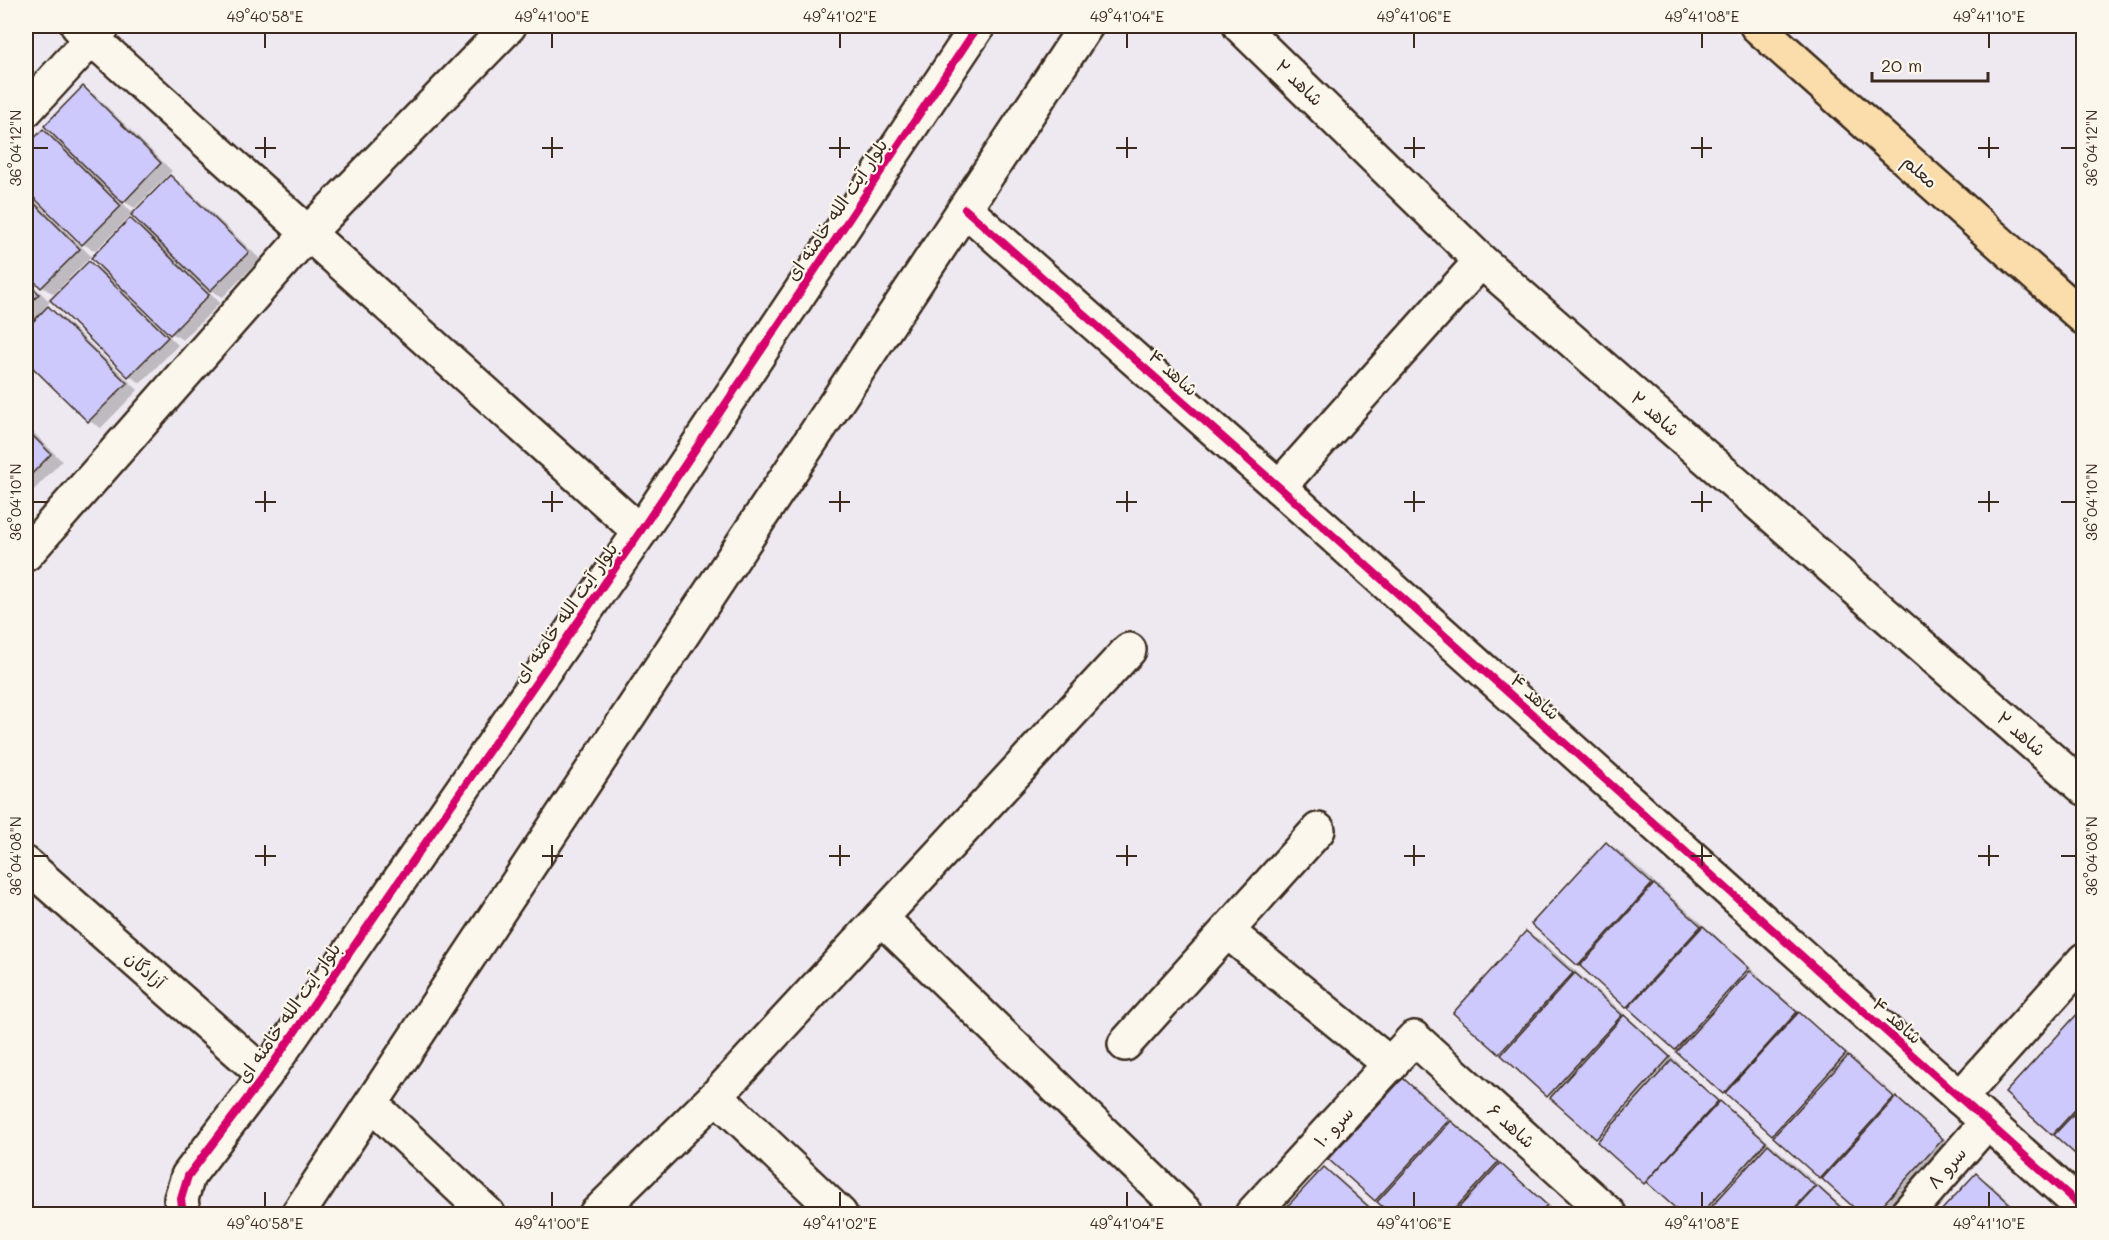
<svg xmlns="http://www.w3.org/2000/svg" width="2109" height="1240" viewBox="0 0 2109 1240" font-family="Mali,'Playpen Sans Arabic',sans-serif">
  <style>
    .shadow { fill: #0003 }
    .building { fill: #cec9fc; stroke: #3b2a1e; stroke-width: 1.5 }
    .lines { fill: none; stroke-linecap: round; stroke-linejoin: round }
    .minor-casing { stroke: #3b2a1e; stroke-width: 38 }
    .major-casing { stroke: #3b2a1e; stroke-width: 38 }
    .minor { stroke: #fbf7ec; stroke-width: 33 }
    .major { stroke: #faddab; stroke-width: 33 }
    .cycleway-casing { stroke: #fbf7ec; stroke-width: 11 }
    .cycleway { stroke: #d6006c; stroke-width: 8 }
    .ticks { fill: none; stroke: #3b2a1e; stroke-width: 2 }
    .labels { text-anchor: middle; stroke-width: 4.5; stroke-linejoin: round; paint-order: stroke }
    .street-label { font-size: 18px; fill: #3b2a1e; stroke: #fbf7ec }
    .neatline { fill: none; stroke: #3b2a1e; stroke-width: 2 }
    .ticks-label { font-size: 15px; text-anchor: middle; fill: #3b2a1e }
  </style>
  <rect width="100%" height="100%" fill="#eee9f1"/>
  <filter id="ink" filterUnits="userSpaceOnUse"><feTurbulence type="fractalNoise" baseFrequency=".0167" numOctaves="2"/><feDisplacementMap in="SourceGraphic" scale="12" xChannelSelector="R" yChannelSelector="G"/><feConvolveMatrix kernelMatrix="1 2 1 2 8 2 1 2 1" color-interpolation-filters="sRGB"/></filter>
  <g filter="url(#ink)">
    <g class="shadow">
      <polygon points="83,88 95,95 172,171 135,208 119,199 134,215 170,177 182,184 260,259 223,297 205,287 220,303 183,340 171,333 131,220 147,228 132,214 95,251 83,244 26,188 26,149 43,131 60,141"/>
      <polygon points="26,192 91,256 54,294 42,287 26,271"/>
      <polygon points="89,263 101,269 178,345 141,383 129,376 52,300"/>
      <polygon points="26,278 50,302 46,306 60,315 138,390 101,428 89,421 26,359"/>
      <polygon points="26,425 62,461 26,498"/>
      <polygon points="1606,843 1618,850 1715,935 1760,976 1759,977 1856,1061 1858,1063 1856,1065 1899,1103 1901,1101 1860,1064 1954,1147 1892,1214 1864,1214 1579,965"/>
      <polygon points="1527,933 1539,939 1636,1024 1681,1065 1680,1066 1723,1104 1732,1110 1851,1214 1684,1214 1654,1188 1645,1182 1601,1140 1455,1013"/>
      <polygon points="2084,1015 2084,1160 2053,1134"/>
      <polygon points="1403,1080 1415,1087 1558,1214 1393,1214 1376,1200 1331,1159"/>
      <polygon points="1324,1169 1336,1176 1379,1214 1282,1214"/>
      <polygon points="1976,1175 1988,1182 2024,1214 1940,1214"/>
    </g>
    <g class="building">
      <polygon points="83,86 161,163 123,203 44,126"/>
      <polygon points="43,129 121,206 82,245 26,190 26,147"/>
      <polygon points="170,175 249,252 210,291 131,215"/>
      <polygon points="26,195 80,249 41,288 26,273"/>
      <polygon points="130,218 209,295 170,335 91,258"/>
      <polygon points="89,261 168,337 128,377 50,300"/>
      <polygon points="26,281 39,294 26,308"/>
      <polygon points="48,306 127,383 88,422 26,361 26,329"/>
      <polygon points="26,429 51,454 26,480"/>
      <polygon points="1606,842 1652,884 1578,966 1531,924"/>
      <polygon points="1654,884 1701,926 1626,1008 1580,966"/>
      <polygon points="1703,926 1749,968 1675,1050 1628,1008"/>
      <polygon points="1526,931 1573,973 1499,1054 1453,1013"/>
      <polygon points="1750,971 1797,1012 1723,1094 1676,1052"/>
      <polygon points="1575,973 1622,1015 1547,1097 1501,1055"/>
      <polygon points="2080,1011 2084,1014 2084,1100 2052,1135 2005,1093"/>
      <polygon points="1799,1012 1846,1054 1772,1135 1725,1093"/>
      <polygon points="1624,1015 1670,1057 1596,1139 1550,1098"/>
      <polygon points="1848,1056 1894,1097 1820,1179 1773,1137"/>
      <polygon points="1672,1060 1718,1101 1644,1184 1597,1142"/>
      <polygon points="1403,1078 1449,1120 1375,1201 1328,1159"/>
      <polygon points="1896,1097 1943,1139 1874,1214 1861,1214 1822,1179"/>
      <polygon points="1720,1101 1766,1142 1701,1214 1682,1214 1646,1182"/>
      <polygon points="2084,1103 2084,1162 2054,1135"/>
      <polygon points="1451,1121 1498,1162 1450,1214 1391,1214 1377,1202"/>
      <polygon points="1768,1144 1815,1186 1789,1214 1705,1214"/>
      <polygon points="1500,1163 1547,1205 1538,1214 1453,1214"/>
      <polygon points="1324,1167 1370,1208 1365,1214 1280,1214"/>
      <polygon points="1976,1173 2021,1214 1938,1214"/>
      <polygon points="1817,1186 1848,1214 1791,1214"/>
    </g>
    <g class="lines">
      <g class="minor-casing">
        <g id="minor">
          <polyline points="78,26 640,532"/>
          <polyline points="1240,26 1481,261 2084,788"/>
          <polyline points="26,110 103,26"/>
          <polyline points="965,209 1279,487 2084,1209"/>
          <polyline points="1279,487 1481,261"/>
          <polyline points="26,554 308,233 509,26"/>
          <polyline points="26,864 265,1075"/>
          <polyline points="881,918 1187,1214"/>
          <polyline points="1228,932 1391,1065"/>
          <polyline points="1125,1044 1318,830"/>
          <polyline points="716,1096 840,1214"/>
          <polyline points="1960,1098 2084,960"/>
          <polyline points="372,1105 488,1214"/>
          <polyline points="183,1214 181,1199 188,1176 265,1075 640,532 978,26"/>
          <polyline points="298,1214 1086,26"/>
          <polyline points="596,1214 716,1096 1129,650"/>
          <polyline points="1252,1214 1414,1038 1609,1214"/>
          <polyline points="1907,1214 1987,1122"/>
        </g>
      </g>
      <g class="major-casing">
        <polyline id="major" points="1757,26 2084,318"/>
      </g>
      <use href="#minor" class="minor"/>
      <use href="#major" class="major"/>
      <g class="cycleway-casing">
        <g id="cycleway">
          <polyline points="965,209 1279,487 2084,1209"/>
          <polyline points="183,1214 181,1199 188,1176 265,1075 640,532 978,26"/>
        </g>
      </g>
      <use href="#cycleway" class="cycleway"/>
    </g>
  </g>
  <path class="ticks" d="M 265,33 L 265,48M 552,33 L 552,48M 840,33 L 840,48M 1127,33 L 1127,48M 1414,33 L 1414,48M 1702,33 L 1702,48M 1989,33 L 1989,48M 265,137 L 265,158M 552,137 L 552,158M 840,137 L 840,158M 1127,137 L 1127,158M 1414,137 L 1414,158M 1702,137 L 1702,158M 1989,137 L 1989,158M 33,148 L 48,148M 255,148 L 276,148M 542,148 L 563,148M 829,148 L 850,148M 1116,148 L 1137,148M 1404,148 L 1425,148M 1691,148 L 1712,148M 1978,148 L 1999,148M 2061,148 L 2076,148M 265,491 L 265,512M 552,491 L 552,512M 840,491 L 840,512M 1127,491 L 1127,512M 1414,491 L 1414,512M 1702,491 L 1702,512M 1989,491 L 1989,512M 33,502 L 48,502M 255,502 L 276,502M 542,502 L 563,502M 829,502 L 850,502M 1116,502 L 1137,502M 1404,502 L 1425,502M 1691,502 L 1712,502M 1978,502 L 1999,502M 2061,502 L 2076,502M 265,845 L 265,866M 552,845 L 552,866M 840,845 L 840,866M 1127,845 L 1127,866M 1414,845 L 1414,866M 1702,845 L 1702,866M 1989,845 L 1989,866M 33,856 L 48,856M 255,856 L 276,856M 542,856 L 563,856M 829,856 L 850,856M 1116,856 L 1137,856M 1404,856 L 1425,856M 1691,856 L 1712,856M 1978,856 L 1999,856M 2061,856 L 2076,856M 265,1192 L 265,1207M 552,1192 L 552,1207M 840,1192 L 840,1207M 1127,1192 L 1127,1207M 1414,1192 L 1414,1207M 1702,1192 L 1702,1207M 1989,1192 L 1989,1207"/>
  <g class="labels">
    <g class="street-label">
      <text transform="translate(1299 83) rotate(44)" y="6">شاهد ۲</text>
      <text transform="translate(1920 172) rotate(42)" y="6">معلم</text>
      <text transform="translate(837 210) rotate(-56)" y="6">بلوار آیت الله خامنه ای</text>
      <text transform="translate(1173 373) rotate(42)" y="6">شاهد ۴</text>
      <text transform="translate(1655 414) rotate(41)" y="6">شاهد ۲</text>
      <text transform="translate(566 613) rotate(-55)" y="6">بلوار آیت الله خامنه ای</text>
      <text transform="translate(1535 697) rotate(42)" y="6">شاهد ۴</text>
      <text transform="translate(2021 734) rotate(41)" y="6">شاهد ۲</text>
      <text transform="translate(145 970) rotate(41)" y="6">آزادگان</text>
      <text transform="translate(289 1013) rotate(-55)" y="6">بلوار آیت الله خامنه ای</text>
      <text transform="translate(1897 1021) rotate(42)" y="6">شاهد ۴</text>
      <text transform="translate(1511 1126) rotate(42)" y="6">شاهد ۶</text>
      <text transform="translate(1334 1127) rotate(-47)" y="6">سرو ۱۰</text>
      <text transform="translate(1947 1168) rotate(-49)" y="6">سرو ۸</text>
    </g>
  </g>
  <rect width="2109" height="1240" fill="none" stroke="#fbf7ec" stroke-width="66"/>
  <path d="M1872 72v9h116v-9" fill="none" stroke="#3b2a1e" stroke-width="3"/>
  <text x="1881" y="72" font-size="18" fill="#3b2a1e" stroke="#fbf7ec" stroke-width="4.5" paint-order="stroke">20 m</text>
  <rect x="33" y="33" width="2043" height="1174" class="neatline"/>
  <g class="ticks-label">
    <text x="265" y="22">49°40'58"E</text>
    <text x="552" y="22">49°41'00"E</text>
    <text x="840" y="22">49°41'02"E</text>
    <text x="1127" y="22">49°41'04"E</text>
    <text x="1414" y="22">49°41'06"E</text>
    <text x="1702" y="22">49°41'08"E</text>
    <text x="1989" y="22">49°41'10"E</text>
    <text transform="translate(16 148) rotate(-90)" y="5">36°04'12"N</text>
    <text transform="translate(2092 148) rotate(-90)" y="5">36°04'12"N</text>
    <text transform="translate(16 502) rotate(-90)" y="5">36°04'10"N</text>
    <text transform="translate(2092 502) rotate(-90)" y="5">36°04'10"N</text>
    <text transform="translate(16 856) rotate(-90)" y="5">36°04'08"N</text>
    <text transform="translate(2092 856) rotate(-90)" y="5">36°04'08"N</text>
    <text x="265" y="1229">49°40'58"E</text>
    <text x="552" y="1229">49°41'00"E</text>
    <text x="840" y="1229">49°41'02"E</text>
    <text x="1127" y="1229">49°41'04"E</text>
    <text x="1414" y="1229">49°41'06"E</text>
    <text x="1702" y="1229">49°41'08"E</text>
    <text x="1989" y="1229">49°41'10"E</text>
  </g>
</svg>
